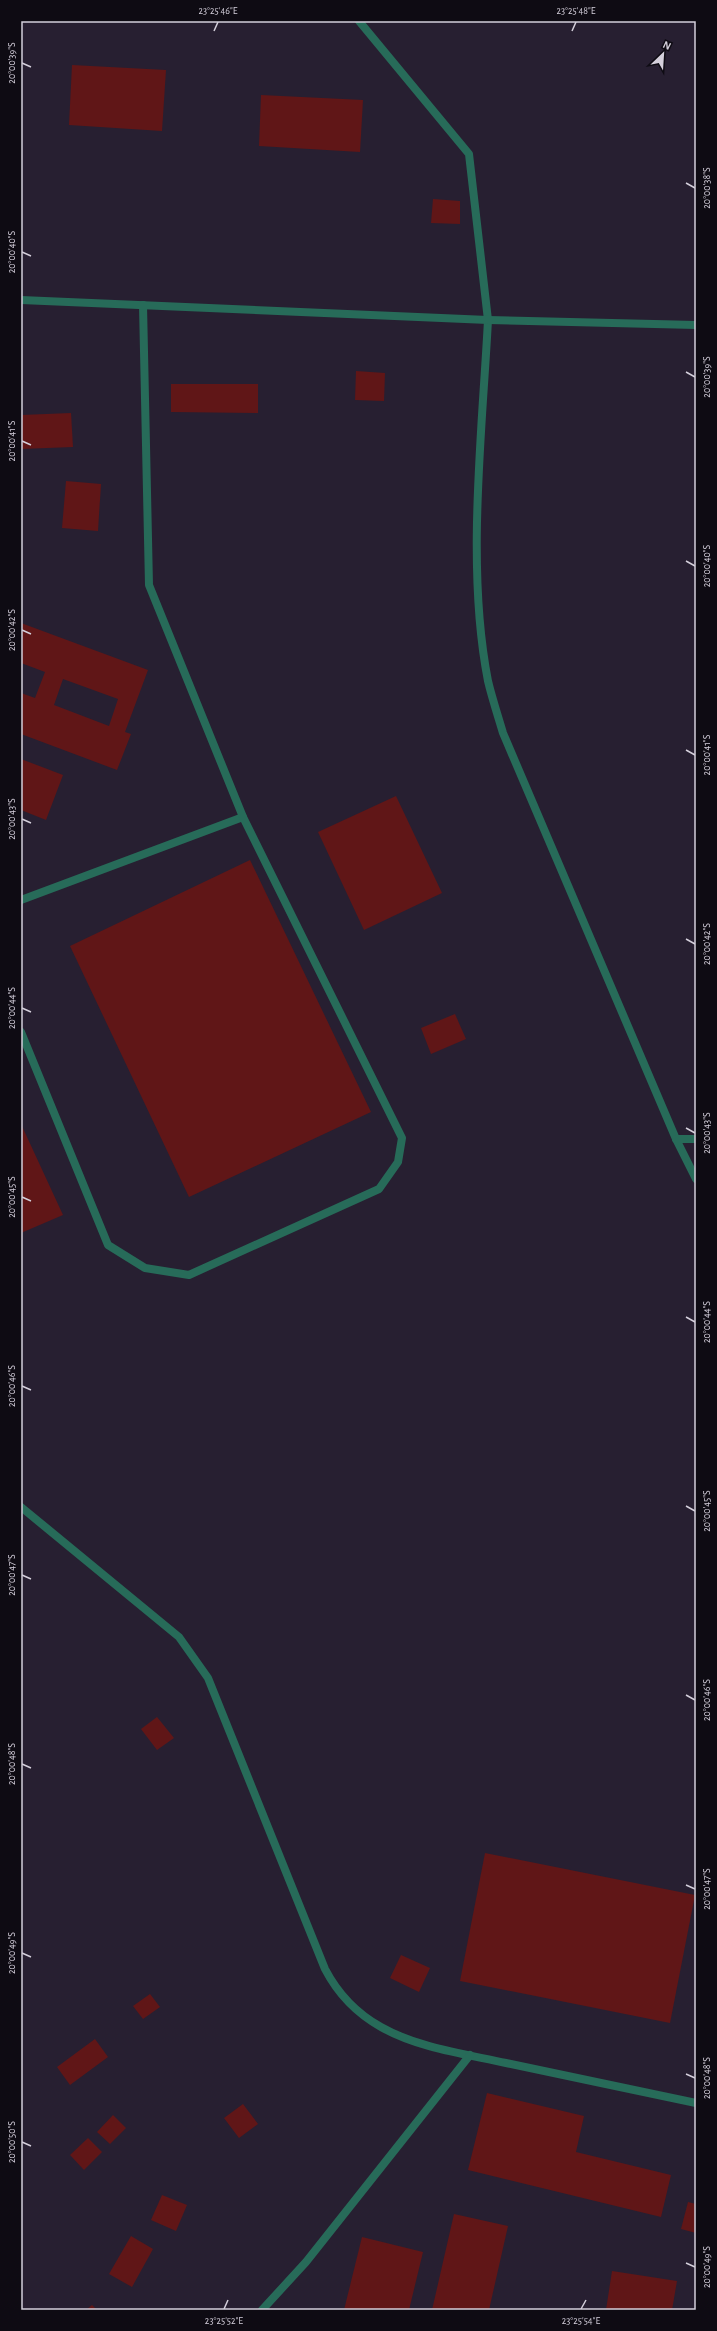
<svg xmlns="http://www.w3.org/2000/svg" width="717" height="2331" viewBox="0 0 717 2331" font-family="'Alegreya Sans',sans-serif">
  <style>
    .building { fill: #601617; fill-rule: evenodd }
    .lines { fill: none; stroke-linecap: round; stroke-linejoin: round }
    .service { stroke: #276b59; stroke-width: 8 }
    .minor { stroke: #276b59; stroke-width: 8 }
    .ticks { fill: none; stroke: #d4cfdb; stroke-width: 1.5 }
    .neatline { fill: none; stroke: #d4cfdb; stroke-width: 1.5 }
    .ticks-label { font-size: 10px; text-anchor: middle; fill: #d4cfdb }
  </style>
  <rect width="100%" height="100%" fill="#271f31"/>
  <g class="building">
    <polygon points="72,65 166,70 162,131 69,125"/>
    <polygon points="261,95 363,100 360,152 259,146"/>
    <polygon points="433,199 460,201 460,224 431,223"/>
    <polygon points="356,371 385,373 384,401 355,400"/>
    <polygon points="171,384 258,384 258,413 171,412"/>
    <polygon points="71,413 73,447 21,449 21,415"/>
    <polygon points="66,481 101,484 98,531 62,528"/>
    <path d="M 21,623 L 148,670 L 125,732 L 131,734 L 117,770 L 21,734 L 21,693 L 35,698 L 45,672 L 21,663 ZM 63,679 L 118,699 L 109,726 L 54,705 Z"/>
    <polygon points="21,759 63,775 46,820 21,810"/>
    <polygon points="396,796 442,893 364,930 318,832"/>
    <polygon points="250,860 371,1112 189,1197 70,946"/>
    <polygon points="455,1014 466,1039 431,1054 421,1028"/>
    <polygon points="21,1124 63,1215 21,1233"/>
    <polygon points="157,1717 174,1738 157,1750 141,1729"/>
    <polygon points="485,1853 695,1895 670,2023 460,1981"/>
    <polygon points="401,1955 430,1968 419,1992 390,1978"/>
    <polygon points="150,1994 160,2007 143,2019 133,2006"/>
    <polygon points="95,2039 108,2057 70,2085 57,2067"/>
    <polygon points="487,2093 584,2116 576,2152 671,2175 661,2217 468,2170"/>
    <polygon points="243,2104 258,2124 239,2138 224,2118"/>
    <polygon points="113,2115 126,2128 110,2144 97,2132"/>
    <polygon points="88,2138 102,2152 84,2170 70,2155"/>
    <polygon points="162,2195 187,2205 176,2231 151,2220"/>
    <polygon points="688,2202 696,2204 696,2233 681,2229"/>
    <polygon points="454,2214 508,2226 489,2310 432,2310"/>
    <polygon points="131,2236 153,2249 132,2287 109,2274"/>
    <polygon points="362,2237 423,2252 409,2310 344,2310"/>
    <polygon points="612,2271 677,2281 672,2310 606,2310"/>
    <polygon points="92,2305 97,2310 86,2310"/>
  </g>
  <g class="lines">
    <g class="service">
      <path d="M 488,320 C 482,434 466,569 488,681 C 492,698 498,716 503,733 L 676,1139 L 696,1179"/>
      <polyline points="21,900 243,817"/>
      <polyline points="21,1032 108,1245 145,1268 189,1275 379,1189 398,1162 402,1138 243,817 149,585 143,305"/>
      <polyline points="676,1139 696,1139"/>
      <path d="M 21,1507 L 179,1637 L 208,1678 L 325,1969 C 338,1994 356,2013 381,2027 C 418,2048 465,2054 506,2063 C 569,2076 633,2090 696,2103"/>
      <polyline points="262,2310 306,2262 470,2055"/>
    </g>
    <g class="minor">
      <polyline points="359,21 469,154 488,320"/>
      <polyline points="21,300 488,320 696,325"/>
    </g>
  </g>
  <path class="ticks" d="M 214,31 L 218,22M 572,31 L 576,22M 22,63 L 31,67M 686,183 L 695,188M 22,252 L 31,256M 686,372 L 695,377M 22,441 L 31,445M 686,561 L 695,566M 22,630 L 31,634M 686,750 L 695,755M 22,819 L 31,823M 686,939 L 695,944M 22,1008 L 31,1012M 686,1128 L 695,1133M 22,1197 L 31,1201M 686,1317 L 695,1322M 22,1386 L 31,1390M 686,1506 L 695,1511M 22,1575 L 31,1579M 686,1695 L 695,1700M 22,1764 L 31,1768M 686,1885 L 695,1889M 22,1953 L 31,1957M 686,2074 L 695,2078M 22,2142 L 31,2146M 686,2263 L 695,2267M 224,2309 L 228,2300M 581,2309 L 586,2300"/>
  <rect width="717" height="2331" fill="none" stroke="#0e0b13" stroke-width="44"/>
  <g transform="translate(663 54) rotate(25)" stroke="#0e0b13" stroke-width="3" paint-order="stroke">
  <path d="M0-3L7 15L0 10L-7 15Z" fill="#d4cfdb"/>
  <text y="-6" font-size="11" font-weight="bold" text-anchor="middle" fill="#d4cfdb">N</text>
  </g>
  <rect x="22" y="22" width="673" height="2287" class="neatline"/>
  <g class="ticks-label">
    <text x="218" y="14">23°25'46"E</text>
    <text x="576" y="14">23°25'48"E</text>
    <text transform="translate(11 63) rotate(-90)" y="4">20°00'39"S</text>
    <text transform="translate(706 188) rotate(-90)" y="4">20°00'38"S</text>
    <text transform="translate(11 252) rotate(-90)" y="4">20°00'40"S</text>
    <text transform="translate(706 377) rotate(-90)" y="4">20°00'39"S</text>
    <text transform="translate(11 441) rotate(-90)" y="4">20°00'41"S</text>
    <text transform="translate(706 566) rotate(-90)" y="4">20°00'40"S</text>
    <text transform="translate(11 630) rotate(-90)" y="4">20°00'42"S</text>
    <text transform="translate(706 755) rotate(-90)" y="4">20°00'41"S</text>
    <text transform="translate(11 819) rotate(-90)" y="4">20°00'43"S</text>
    <text transform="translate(706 944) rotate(-90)" y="4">20°00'42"S</text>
    <text transform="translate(11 1008) rotate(-90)" y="4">20°00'44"S</text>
    <text transform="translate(706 1133) rotate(-90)" y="4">20°00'43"S</text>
    <text transform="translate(11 1197) rotate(-90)" y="4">20°00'45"S</text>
    <text transform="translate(706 1322) rotate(-90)" y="4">20°00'44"S</text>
    <text transform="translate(11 1386) rotate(-90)" y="4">20°00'46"S</text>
    <text transform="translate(706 1511) rotate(-90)" y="4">20°00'45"S</text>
    <text transform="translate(11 1575) rotate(-90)" y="4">20°00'47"S</text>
    <text transform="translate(706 1700) rotate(-90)" y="4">20°00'46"S</text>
    <text transform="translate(11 1764) rotate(-90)" y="4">20°00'48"S</text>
    <text transform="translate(706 1889) rotate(-90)" y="4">20°00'47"S</text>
    <text transform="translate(11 1953) rotate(-90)" y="4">20°00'49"S</text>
    <text transform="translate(706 2078) rotate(-90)" y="4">20°00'48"S</text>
    <text transform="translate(11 2142) rotate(-90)" y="4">20°00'50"S</text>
    <text transform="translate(706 2267) rotate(-90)" y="4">20°00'49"S</text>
    <text x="224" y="2324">23°25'52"E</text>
    <text x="581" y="2324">23°25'54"E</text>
  </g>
</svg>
